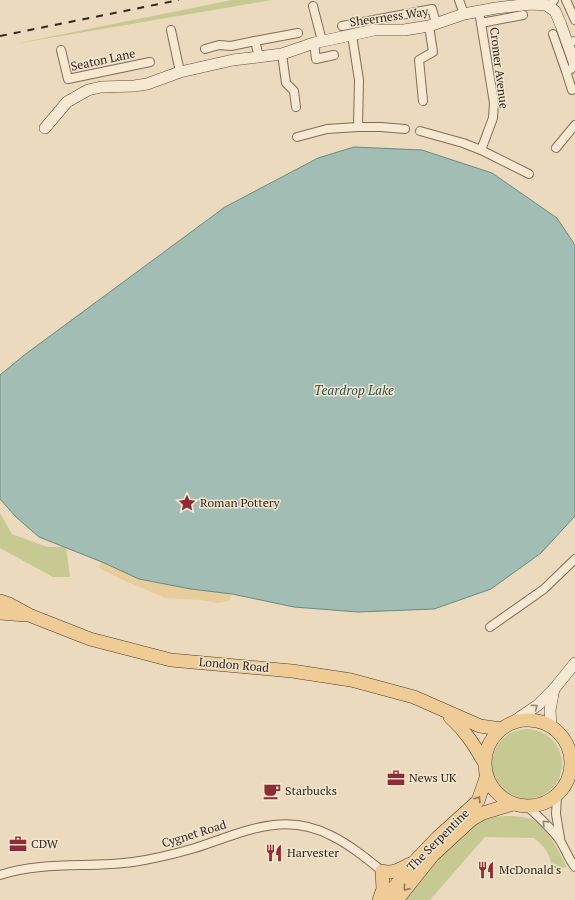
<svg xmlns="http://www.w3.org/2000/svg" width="575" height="900" viewBox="0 0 575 900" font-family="'PT Serif',serif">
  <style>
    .green { fill: #c7c993 }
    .sand { fill: #e7cd9c }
    .water { fill: #a2bdb3; stroke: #6a8a7f }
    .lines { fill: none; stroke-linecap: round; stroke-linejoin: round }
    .street-casing { stroke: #836b58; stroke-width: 10 }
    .secondary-casing { stroke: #654c3b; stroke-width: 12 }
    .primary-casing { stroke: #513a2c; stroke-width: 14 }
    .street { stroke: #f7e8d1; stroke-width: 8 }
    .secondary { stroke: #f7e8d1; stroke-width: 11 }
    .primary { stroke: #efcb96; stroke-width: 13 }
    .rail { stroke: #33251c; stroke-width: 2; stroke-dasharray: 7 7; stroke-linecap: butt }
    .oneway { stroke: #958676 }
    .oneway2 { stroke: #917859 }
    .labels { text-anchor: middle; stroke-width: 3; stroke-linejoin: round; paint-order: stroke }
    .street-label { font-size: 12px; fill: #33251c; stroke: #f3e5ce }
    .poi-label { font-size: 12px; fill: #33251c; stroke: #f3e5ce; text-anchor: start }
    .water-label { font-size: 13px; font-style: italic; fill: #2c534d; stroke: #f3e5ce }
  </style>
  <rect width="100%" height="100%" fill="#ecdabe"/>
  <g class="green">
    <polygon points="232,0 272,0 14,44"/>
    <polygon points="0,513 12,534 47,547 66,547 70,577 53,577 0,548"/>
    <circle cx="527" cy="764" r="35"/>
    <path d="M 512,816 C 518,816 525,817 531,819 C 549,828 558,851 567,867 L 553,870 C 549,853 547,849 534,838 L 485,837 L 430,900 L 404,900 C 423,874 458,827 491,818 C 497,816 505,816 512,816 Z"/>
  </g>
  <polygon class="sand" points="102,562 139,579 191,589 232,594 229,601 218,603 199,600 165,598 123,580 99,568"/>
  <polygon class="water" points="354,147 422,150 492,173 557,218 575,245 575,516 541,553 491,589 434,609 358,612 294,607 232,594 191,589 139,579 102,562 39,537 16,517 0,499 0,375 23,356 225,207 318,158"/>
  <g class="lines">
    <g class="street-casing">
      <g id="street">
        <polyline points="459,0 464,14"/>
        <polyline points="566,0 575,20"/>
        <polyline points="313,6 322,41"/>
        <polyline points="549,8 554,0"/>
        <polyline points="479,11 494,103 493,118 481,150 529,174"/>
        <polyline points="481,23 523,15"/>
        <polyline points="342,26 432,9 436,23"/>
        <polyline points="171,30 180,72"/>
        <polyline points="553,34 566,71"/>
        <polyline points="352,35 359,80 358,127 381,127 405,129"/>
        <polyline points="314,43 316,59 334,55"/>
        <polyline points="567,43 575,41"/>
        <polyline points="205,49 219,45 231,46 255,41"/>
        <polyline points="61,50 68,79 150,62"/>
        <polyline points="282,54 286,83 294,91 296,107"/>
        <polyline points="259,57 255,41 298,33"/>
        <polyline points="571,69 566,71 572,90"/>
        <polyline points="423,101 419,60 433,52 429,26"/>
        <polyline points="420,131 463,143 481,150"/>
        <polyline points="297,137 327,129 358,127"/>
        <polyline points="556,148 575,125"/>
        <polyline points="490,627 544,589 575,559"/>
        <polyline points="557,795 556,814 560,838"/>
        <path d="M 528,807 C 539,817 550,827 559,839 C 565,848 568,858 575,867"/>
        <path d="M 0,875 C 43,861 89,868 133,862 C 154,859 174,854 195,848 C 242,833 283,810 332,836 C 350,845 366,858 382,871"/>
      </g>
    </g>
    <g class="secondary-casing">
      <g id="secondary">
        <polyline points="45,128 67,102 88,90 101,87 134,86 147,84 180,72 233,60 282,54 314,43 374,30 404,30 429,26 464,14 496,8 531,4 546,5 555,11 561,25 575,65"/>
        <polyline points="513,722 538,705 554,689 575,663"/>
        <polyline points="551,727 550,710 554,689"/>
      </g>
    </g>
    <g class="primary-casing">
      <g id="primary">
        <polyline points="0,601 9,604 29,615 90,639 171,660 292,671 351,680 414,697 480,726 501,729"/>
        <polyline points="0,613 25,615"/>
        <path d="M 450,717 C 466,732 473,743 484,762"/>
        <circle cx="528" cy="763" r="43"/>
        <path d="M 379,900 L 383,889 L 382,871 C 393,874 400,869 410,864"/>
        <polyline points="384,900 415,861 437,838 478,801 486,778"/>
        <polyline points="397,900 433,855 471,820 483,813 513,804"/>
      </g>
    </g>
    <use href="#street" class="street"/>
    <use href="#secondary" class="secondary"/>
    <use href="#primary" class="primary"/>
    <polyline class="rail" points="0,36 179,0"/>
  </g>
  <defs><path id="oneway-chevron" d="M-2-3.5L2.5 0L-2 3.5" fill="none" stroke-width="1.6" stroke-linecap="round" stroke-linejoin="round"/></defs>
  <g class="oneway">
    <use href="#oneway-chevron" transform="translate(535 707) rotate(-37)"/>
    <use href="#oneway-chevron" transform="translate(545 823) rotate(-136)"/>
  </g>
  <g class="oneway2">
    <use href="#oneway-chevron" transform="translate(478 799) rotate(-57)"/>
    <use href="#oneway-chevron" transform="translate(406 888) rotate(129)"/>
  </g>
  <defs>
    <g id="sight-bare" transform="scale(1.38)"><path d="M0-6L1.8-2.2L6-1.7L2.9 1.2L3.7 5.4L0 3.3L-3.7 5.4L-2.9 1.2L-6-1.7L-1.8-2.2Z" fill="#902a34" stroke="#f3e5ce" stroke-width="2.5" paint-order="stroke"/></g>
    <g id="office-bare" transform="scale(1.38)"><path d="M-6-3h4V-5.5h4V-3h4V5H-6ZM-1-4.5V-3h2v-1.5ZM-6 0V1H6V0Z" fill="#902a34" stroke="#f3e5ce" stroke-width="2.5" paint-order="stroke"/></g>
    <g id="cafe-bare" transform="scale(1.38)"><path d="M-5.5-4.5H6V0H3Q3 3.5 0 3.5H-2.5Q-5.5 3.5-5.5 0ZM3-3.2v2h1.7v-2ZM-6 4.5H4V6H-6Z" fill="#902a34" stroke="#f3e5ce" stroke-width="2.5" paint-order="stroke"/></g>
    <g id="restaurant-bare" transform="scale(1.38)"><path d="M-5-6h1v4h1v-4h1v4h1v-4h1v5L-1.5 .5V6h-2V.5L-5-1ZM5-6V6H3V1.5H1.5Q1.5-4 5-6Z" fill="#902a34" stroke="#f3e5ce" stroke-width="2.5" paint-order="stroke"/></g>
  </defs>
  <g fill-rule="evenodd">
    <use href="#sight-bare" x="187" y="503"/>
    <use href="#office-bare" x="396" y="778"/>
    <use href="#cafe-bare" x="272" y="791"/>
    <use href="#office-bare" x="18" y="844"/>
    <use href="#restaurant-bare" x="274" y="853"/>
    <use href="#restaurant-bare" x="486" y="870"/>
  </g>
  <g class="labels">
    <g class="street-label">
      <text transform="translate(389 17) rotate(-8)" y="4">Sheerness Way</text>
      <text transform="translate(103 60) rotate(-12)" y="4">Seaton Lane</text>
      <text transform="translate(499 68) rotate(83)" y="4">Cromer Avenue</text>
      <text transform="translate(234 665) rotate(5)" y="4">London Road</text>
      <text transform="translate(194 834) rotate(-17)" y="4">Cygnet Road</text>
      <text transform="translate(438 840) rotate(-45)" y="4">The Serpentine</text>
    </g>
    <g class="poi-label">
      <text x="200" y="507">Roman Pottery</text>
      <text x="409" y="782">News UK</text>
      <text x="285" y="795">Starbucks</text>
      <text x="31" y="848">CDW</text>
      <text x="287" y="857">Harvester</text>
      <text x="499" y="874">McDonald's</text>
    </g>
    <g class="water-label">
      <text x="354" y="395">Teardrop Lake</text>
    </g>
  </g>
</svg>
